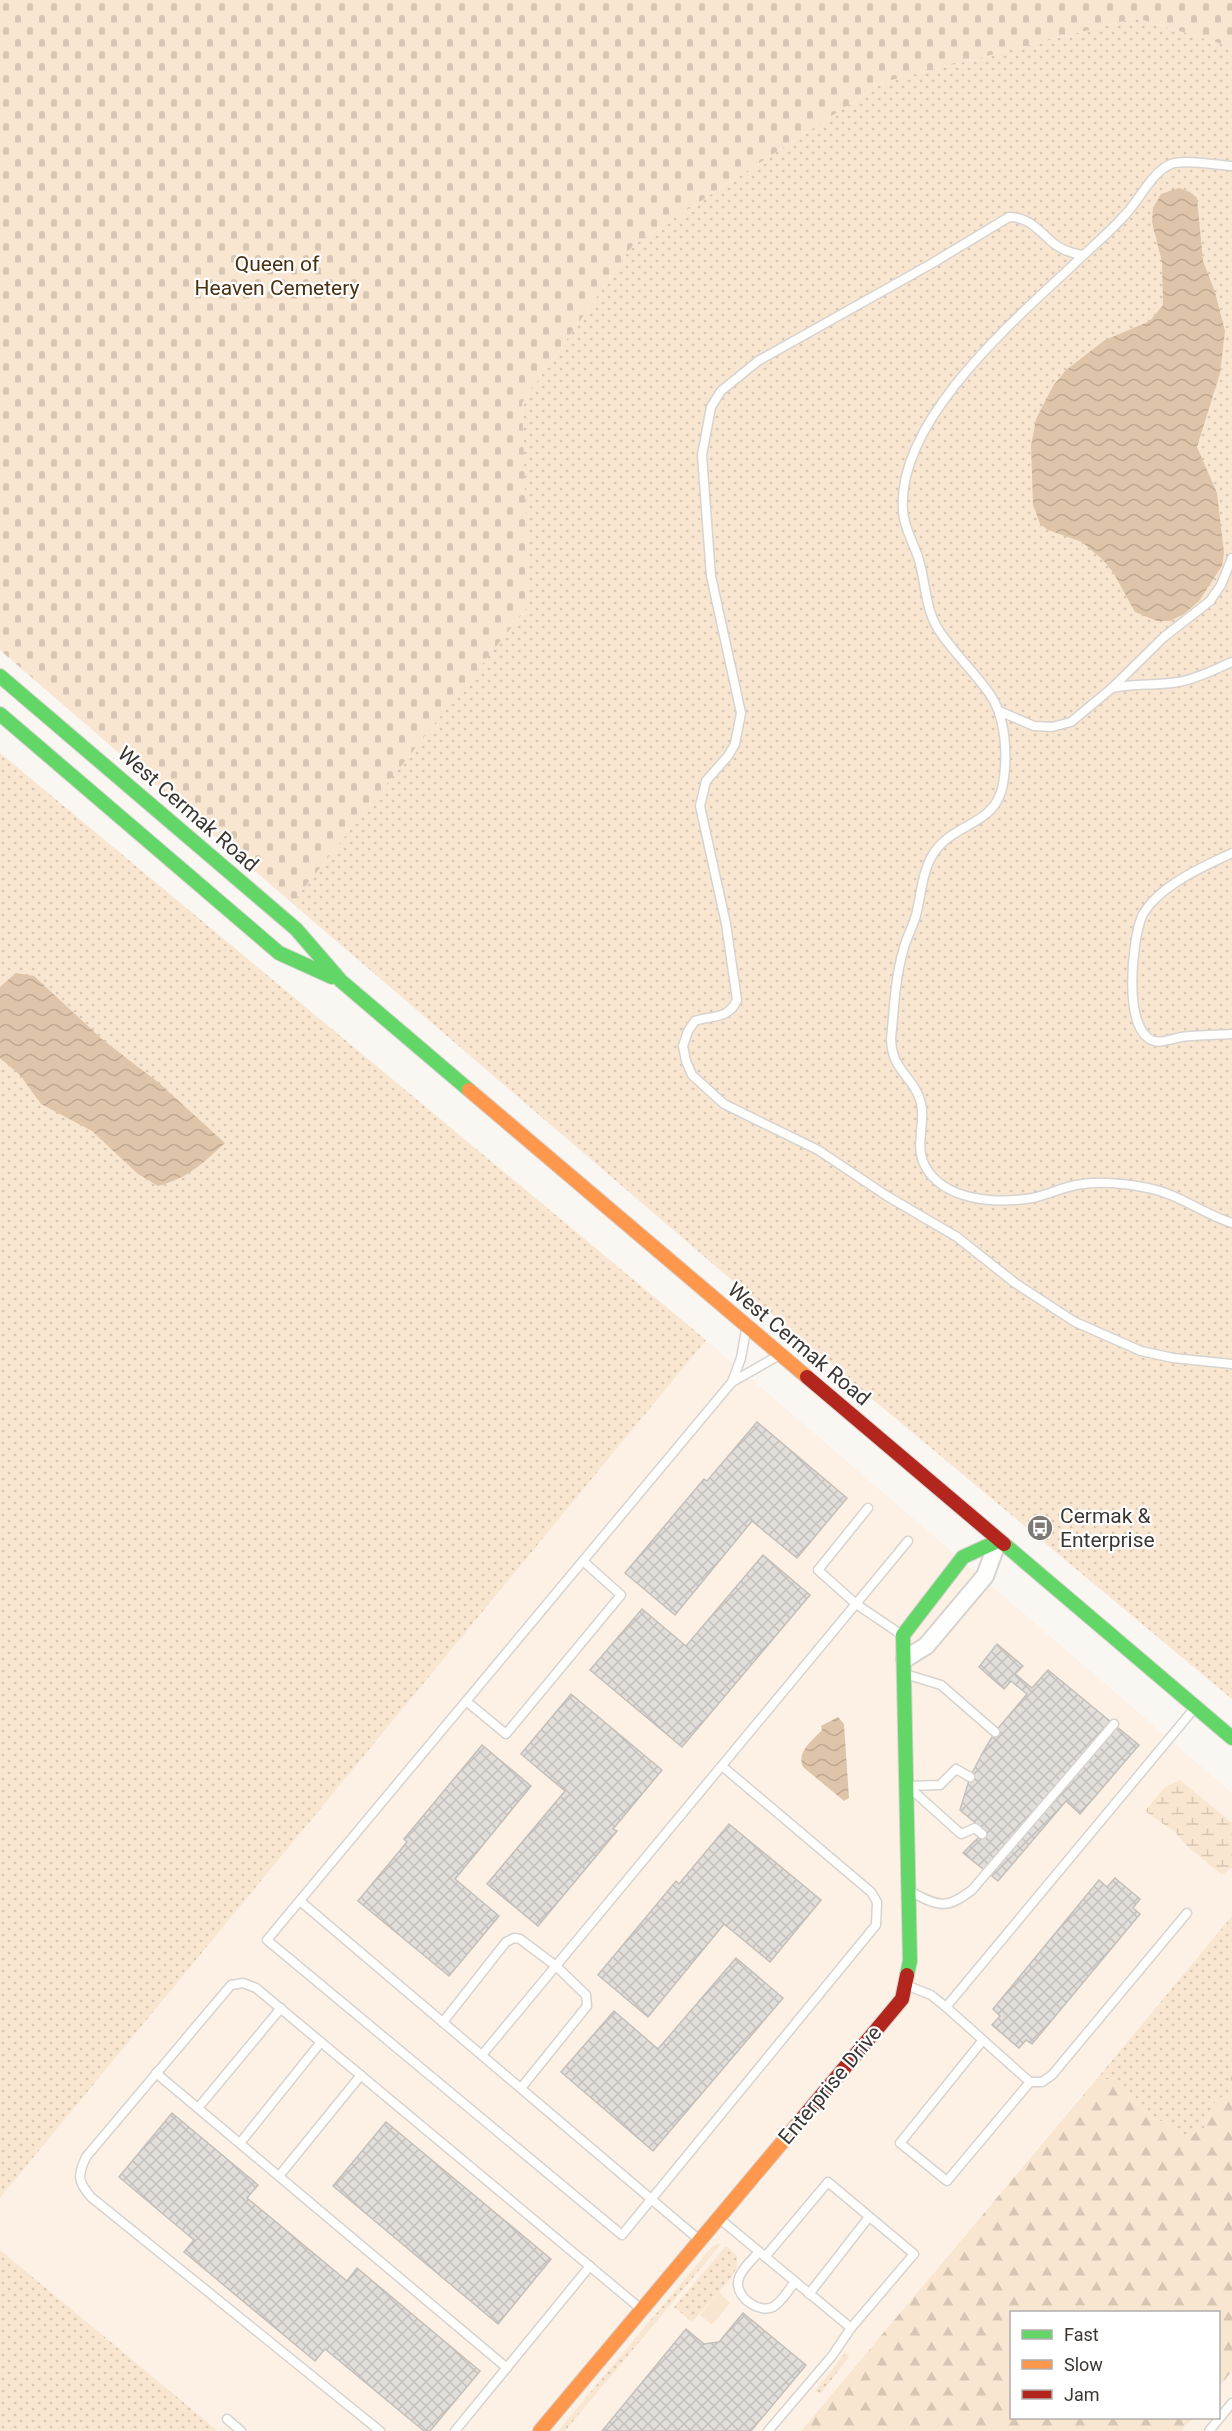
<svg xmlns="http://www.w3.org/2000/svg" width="1232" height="2431" viewBox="0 0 1232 2431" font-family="Roboto,sans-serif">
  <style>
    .built { fill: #fdf1e5 }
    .grass { fill: url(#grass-dots) }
    .forest { fill: url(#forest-firs) }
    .wetland { fill: url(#wetland-marsh) }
    .cemetery { fill: url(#cemetery-stones) }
    .park { fill: #f9e6d0 }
    .water { fill: url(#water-waves) }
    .building { fill: url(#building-cross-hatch); stroke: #c3bfba; stroke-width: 1.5 }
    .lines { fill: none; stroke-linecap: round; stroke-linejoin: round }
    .lane-casing { stroke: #d7d3cf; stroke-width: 11 }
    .street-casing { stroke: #d7d3cf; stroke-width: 20 }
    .fast-casing { stroke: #d7d3cf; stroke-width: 16 }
    .slow-casing { stroke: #d7d3cf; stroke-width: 16 }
    .jam-casing { stroke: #d7d3cf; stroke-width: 16 }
    .lane { stroke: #fefefd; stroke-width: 8 }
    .street { stroke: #fefefd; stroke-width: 16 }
    .fast { stroke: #63d668; stroke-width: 14 }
    .slow { stroke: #ff974d; stroke-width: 14 }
    .jam { stroke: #b3261e; stroke-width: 14 }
    .labels { text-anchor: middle; stroke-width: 4.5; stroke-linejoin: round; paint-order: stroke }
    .park-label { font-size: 21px; fill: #493011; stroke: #fff }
    .street-label { font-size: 21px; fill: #3b3631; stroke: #fff }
    .poi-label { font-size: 21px; fill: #3b3631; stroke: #fff; text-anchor: start }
  </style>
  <defs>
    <pattern id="grass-dots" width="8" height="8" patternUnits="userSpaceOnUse" patternTransform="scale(1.5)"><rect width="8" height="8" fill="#f9e6d0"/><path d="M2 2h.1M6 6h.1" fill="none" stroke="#d6c6b3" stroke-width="1.8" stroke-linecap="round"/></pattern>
    <pattern id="forest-firs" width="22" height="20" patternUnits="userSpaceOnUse" patternTransform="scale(1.5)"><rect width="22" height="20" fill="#f9e6d0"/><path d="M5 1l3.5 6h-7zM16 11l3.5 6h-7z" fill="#d6c6b3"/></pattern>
    <pattern id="wetland-marsh" width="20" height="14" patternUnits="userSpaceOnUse" patternTransform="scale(1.5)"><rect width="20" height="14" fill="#f9e6d0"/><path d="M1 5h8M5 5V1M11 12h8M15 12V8" fill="none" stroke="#d6c6b3"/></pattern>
    <pattern id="cemetery-stones" width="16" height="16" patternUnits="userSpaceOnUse" patternTransform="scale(1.5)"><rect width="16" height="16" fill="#f9e6d0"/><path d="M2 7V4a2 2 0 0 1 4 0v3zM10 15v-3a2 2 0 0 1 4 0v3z" fill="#d6c6b3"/></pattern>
    <pattern id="water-waves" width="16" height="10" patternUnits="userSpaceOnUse" patternTransform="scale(1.5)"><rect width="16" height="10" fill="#dec4a8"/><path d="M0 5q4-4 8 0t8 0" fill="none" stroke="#bfa991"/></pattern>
    <pattern id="building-cross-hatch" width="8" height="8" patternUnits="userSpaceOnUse" patternTransform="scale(1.5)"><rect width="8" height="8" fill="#e2deda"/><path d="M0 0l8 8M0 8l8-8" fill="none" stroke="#c3bfbc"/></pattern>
  </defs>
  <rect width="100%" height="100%" fill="#faf6f2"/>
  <g class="built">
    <polygon points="706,1340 1232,1793 1232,1916 801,2431 218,2431 0,2250 0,2198"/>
    <polygon points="1232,2371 1232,2431 1181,2431 1193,2418 1218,2418 1219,2387"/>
  </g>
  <g class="grass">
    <polygon points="1136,18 1232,47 1232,1699 804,1342 292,903 528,605 522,403 633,245 884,82"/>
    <polygon points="0,753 706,1340 0,2198"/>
    <polygon points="1232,1916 1232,2067 1229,2094 1216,2100 1203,2131 1185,2136 1171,2124 1151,2118 1137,2104 1127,2088 1114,2078 1094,2082"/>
    <polygon points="717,2244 721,2244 565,2431 558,2431 710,2249"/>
    <polygon points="726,2246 737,2256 737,2267 731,2278 692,2322 674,2307"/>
    <polygon points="0,2250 218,2431 0,2431"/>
    <polygon points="846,2352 849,2357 821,2393 815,2391"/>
  </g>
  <polygon class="forest" points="1232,2067 1232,2371 1219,2387 1218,2312 1012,2312 1012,2418 1193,2418 1181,2431 801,2431 1094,2082 1114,2078 1127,2088 1137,2104 1151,2118 1171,2124 1185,2136 1203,2131 1216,2100 1229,2094"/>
  <polygon class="wetland" points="1180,1780 1232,1823 1232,1868 1222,1875 1187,1846 1176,1833 1145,1811 1165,1787"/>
  <polygon class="cemetery" points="0,0 1232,0 1232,47 1136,18 884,82 633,245 522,403 529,605 292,903 0,650"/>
  <polygon class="park" points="719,2292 730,2303 712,2325 700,2315"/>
  <g class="water">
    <polygon points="1179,188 1190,192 1197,198 1203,261 1215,292 1225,331 1220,373 1197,447 1217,493 1224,553 1222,566 1199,601 1184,614 1170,621 1157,621 1135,612 1113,572 1103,560 1082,542 1048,530 1040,524 1033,505 1031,446 1036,419 1053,386 1066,370 1105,340 1150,321 1163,305 1162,262 1152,222 1153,208 1161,194"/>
    <path d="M 16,973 L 34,976 L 103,1040 L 159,1083 L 225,1143 C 202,1164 188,1178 158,1186 L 138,1174 L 92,1131 L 41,1104 L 20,1075 L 0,1058 L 0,987 Z"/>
    <path d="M 838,1717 L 844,1724 L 849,1798 L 844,1801 L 803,1767 C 796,1752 813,1740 822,1730 L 821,1726 Z"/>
  </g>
  <g class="building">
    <polygon points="757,1422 847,1498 797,1558 752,1521 675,1615 625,1573 704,1479 707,1481"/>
    <polygon points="763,1555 810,1595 682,1747 590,1670 642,1609 686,1646"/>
    <polygon points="997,1644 1023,1666 1015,1674 1032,1688 1048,1670 1139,1745 1080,1814 1066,1801 998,1881 963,1853 985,1831 960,1810 970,1777 983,1752 995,1732 1027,1694 1011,1681 1004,1689 979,1667"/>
    <polygon points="571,1694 662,1770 613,1829 617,1831 538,1926 487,1884 565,1791 521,1754"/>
    <polygon points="482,1745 531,1786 455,1879 499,1916 449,1976 358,1901 407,1842 404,1839"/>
    <polygon points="729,1824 821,1900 770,1962 724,1924 648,2017 598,1975 676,1881 679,1884"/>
    <polygon points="1115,1878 1140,1899 1133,1908 1140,1914 1032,2044 1026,2040 1019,2048 992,2025 1000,2016 993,2009 1099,1880 1107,1887"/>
    <polygon points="736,1958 783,1998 653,2151 561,2072 614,2011 658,2049"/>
    <polygon points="172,2113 258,2185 247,2198 347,2281 357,2268 480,2371 430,2431 424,2431 325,2349 315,2361 184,2252 194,2240 119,2177"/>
    <polygon points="386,2122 551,2259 498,2324 333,2186"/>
    <polygon points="743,2313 806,2365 751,2431 602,2431 686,2329 704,2344 719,2342"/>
  </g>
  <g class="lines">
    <g class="lane-casing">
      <g id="lane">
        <path d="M 1232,166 C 1216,165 1185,159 1171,164 C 1150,173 1139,202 1123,217 C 1107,235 1088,250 1071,267 C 1012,322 896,422 903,511 C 904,530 916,546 920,564 C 926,587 926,612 940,632 C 955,654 974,672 989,693 C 1006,716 1008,756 1003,784 C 996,827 951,822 932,856 C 922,873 921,896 916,915 C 913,927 906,938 903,951 C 895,979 894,1010 891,1039 C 892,1072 914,1076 921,1103 C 926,1124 914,1145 925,1166 C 944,1201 996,1204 1032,1198 C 1047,1195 1061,1188 1076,1185 C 1098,1181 1126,1183 1148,1188 C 1179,1194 1203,1214 1232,1223"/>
        <path d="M 1082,255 C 1071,253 1061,250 1052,242 C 1038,230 1029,217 1009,217 L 931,264 L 758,361 L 721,391 L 711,407 L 702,455 L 711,576 L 741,713 L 735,744 L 728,756 L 706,781 L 700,806 L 726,924 L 737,1000 C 728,1020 712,1015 695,1021 L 688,1031 L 683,1046 L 686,1061 L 692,1075 L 724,1104 L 818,1150 L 887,1196 L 957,1237 L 1015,1283 L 1075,1322 L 1141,1351 L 1173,1358 L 1232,1364"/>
        <path d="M 1112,688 C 1134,683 1156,686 1178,682 C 1197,679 1215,669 1232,662"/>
        <polyline points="999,711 1034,726 1052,727 1071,722 1112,688 1164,637 1210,601 1221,585 1232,558"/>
        <path d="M 1232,853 C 1205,866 1174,879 1153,901 C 1149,905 1145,911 1142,916 C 1132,940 1122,1031 1154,1041 C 1163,1043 1172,1039 1181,1037 C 1198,1035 1215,1035 1232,1034"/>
        <polyline points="732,1382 776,1357"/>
        <polyline points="868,1508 818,1570 856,1604 902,1635"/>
        <polyline points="905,1674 941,1685 995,1732"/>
        <polyline points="466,1701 506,1734 621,1595 583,1561"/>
        <polyline points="722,1766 871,1892 877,1902 876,1925 622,2235 267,1940 732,1382 741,1358 746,1330"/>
        <polyline points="908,1786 940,1785 956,1769 970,1777"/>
        <polyline points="912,1790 961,1834 975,1828 982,1834"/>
        <path d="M 913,1893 C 940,1907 947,1909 972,1890 L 1114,1724"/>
        <polyline points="300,1901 697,2238"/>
        <polyline points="906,1985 931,1995 946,2007 1030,2082"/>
        <polyline points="946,2007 1193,1710"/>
        <polyline points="443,2022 506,1942 514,1938 520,1939 556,1966 586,1995 587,2006 521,2088"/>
        <polyline points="983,2040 900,2143 947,2181 1030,2082 1042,2082 1052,2075 1187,1913"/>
        <polyline points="482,2055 908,1541"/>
        <polyline points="156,2073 507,2368"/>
        <polyline points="198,2108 281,2008"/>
        <polyline points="240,2143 321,2042"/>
        <polyline points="279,2176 361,2075"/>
        <polyline points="721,2220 851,2328 832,2356 768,2431"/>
        <path d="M 759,2252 C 752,2260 738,2272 738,2283 C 738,2299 759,2313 773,2307 C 782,2302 788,2290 795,2282"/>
        <polyline points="765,2257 828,2182 914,2254 851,2328"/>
        <polyline points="809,2294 869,2217"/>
        <polyline points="227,2419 241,2431"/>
        <path d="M 380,2431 L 91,2197 C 78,2182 77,2176 86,2157 L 231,1985 L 243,1983 L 256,1988 L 641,2309"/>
        <polyline points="455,2431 590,2266"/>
        <polyline points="1209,2431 1232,2403"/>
      </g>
    </g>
    <g class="street-casing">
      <polyline id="street" points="905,1659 926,1646 985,1576 998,1541"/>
    </g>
    <g class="fast-casing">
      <g id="fast">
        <polyline points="0,676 296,929 341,981 469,1090"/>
        <polyline points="0,714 279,953 332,977"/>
        <polyline points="1004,1544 1232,1738"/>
        <polyline points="907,1975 910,1961 903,1635 963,1557 998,1541"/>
      </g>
    </g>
    <g class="slow-casing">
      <g id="slow">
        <polyline points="469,1090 807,1377"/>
        <polyline points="540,2431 800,2121"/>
      </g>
    </g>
    <g class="jam-casing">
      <g id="jam">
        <polyline points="807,1377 1004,1544"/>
        <polyline points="800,2121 902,1999 907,1975"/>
      </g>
    </g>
    <use href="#lane" class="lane"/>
    <use href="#street" class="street"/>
    <use href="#fast" class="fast"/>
    <use href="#slow" class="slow"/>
    <use href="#jam" class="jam"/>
  </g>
  <defs>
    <g id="bus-disc" transform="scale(1.35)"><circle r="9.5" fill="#7e7975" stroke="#fff"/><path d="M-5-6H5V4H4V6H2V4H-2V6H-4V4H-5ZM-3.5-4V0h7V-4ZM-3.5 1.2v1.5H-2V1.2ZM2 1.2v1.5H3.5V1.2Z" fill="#fff"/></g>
  </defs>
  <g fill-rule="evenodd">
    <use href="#bus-disc" x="1040" y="1528"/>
  </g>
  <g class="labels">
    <g class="park-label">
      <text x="277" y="271">Queen of<tspan x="277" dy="24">Heaven Cemetery</tspan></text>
    </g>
    <g class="street-label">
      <text transform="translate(188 809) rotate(41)" y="7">West Cermak Road</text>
      <text transform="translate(799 1344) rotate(40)" y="7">West Cermak Road</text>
      <text transform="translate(830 2085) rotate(-50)" y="7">Enterprise Drive</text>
    </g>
    <g class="poi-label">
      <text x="1060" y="1523">Cermak &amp;<tspan x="1060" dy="24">Enterprise</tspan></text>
    </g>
  </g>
  <rect x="1010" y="2311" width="210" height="108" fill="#ffffff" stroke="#b1afad" stroke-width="1.5"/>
  <rect x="1022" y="2330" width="30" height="9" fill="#63d668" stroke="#b1afad" stroke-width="1.5"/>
  <text x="1064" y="2341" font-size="18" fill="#3b3631">Fast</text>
  <rect x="1022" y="2360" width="30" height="9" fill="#ff974d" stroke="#b1afad" stroke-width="1.5"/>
  <text x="1064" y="2371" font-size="18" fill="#3b3631">Slow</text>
  <rect x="1022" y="2390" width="30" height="9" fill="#b3261e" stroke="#b1afad" stroke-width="1.5"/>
  <text x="1064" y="2401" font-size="18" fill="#3b3631">Jam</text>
</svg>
